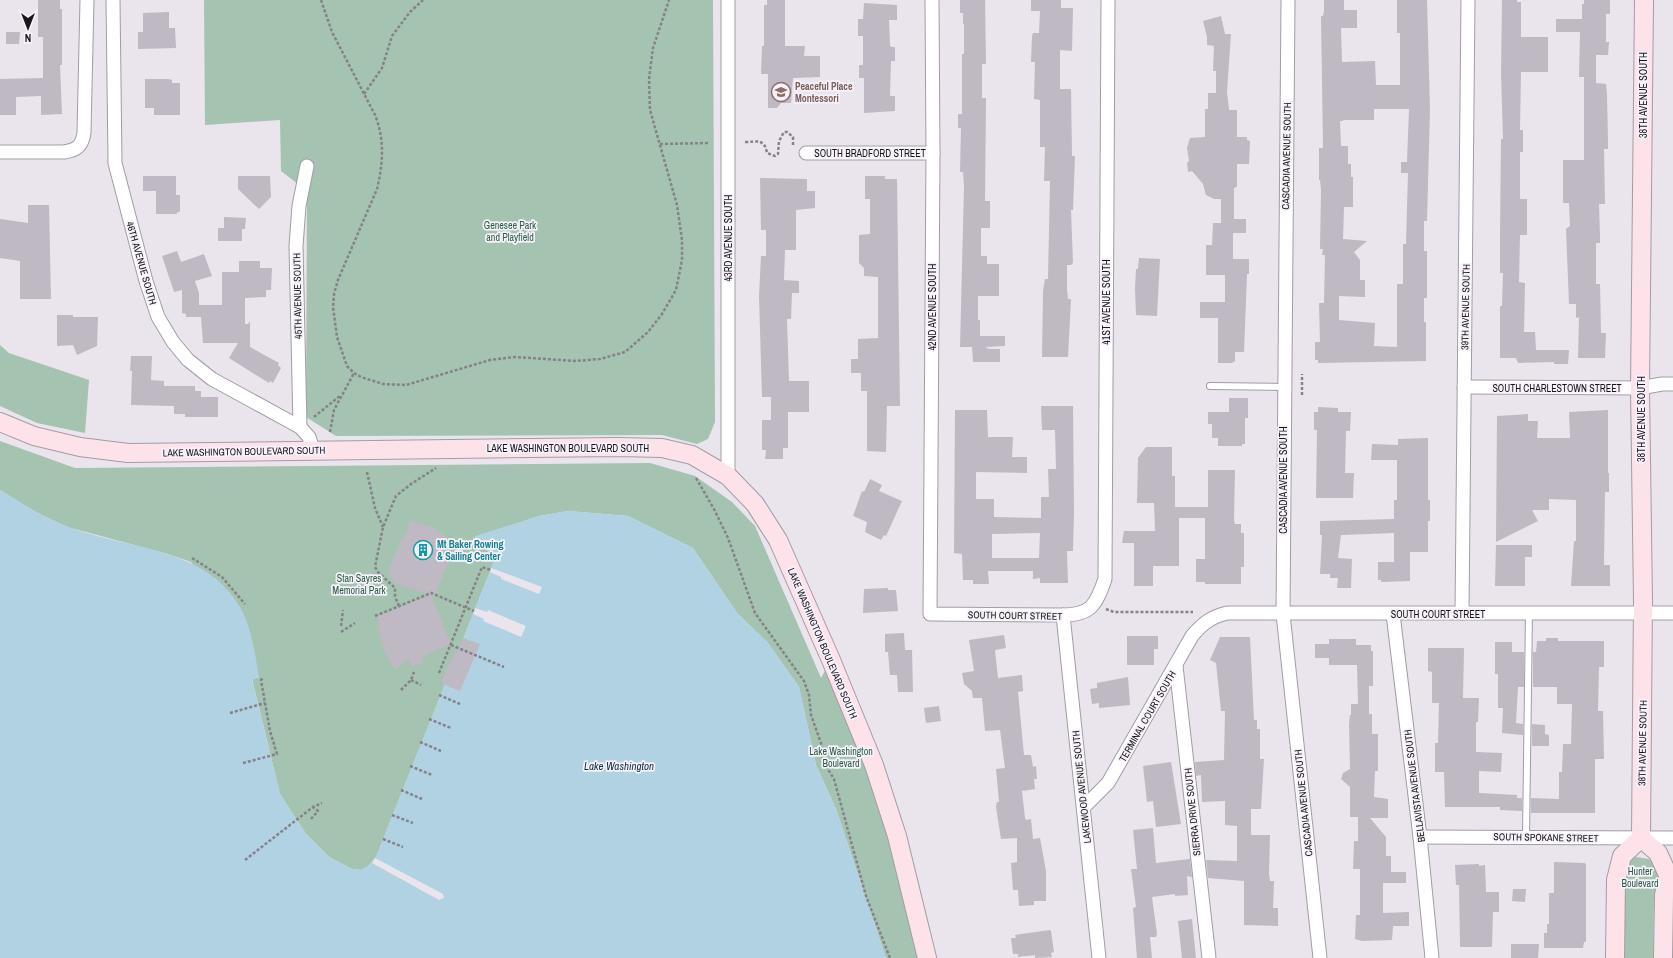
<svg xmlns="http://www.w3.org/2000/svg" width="1673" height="958" viewBox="0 0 1673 958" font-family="'Archivo Narrow',sans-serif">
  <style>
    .green { fill: #a4c3b0 }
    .water { fill: #b0d2e3 }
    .pier { fill: #eae4ed }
    .building { fill: #beb9c2; fill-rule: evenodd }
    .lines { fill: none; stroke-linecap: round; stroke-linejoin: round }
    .lane-casing { stroke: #a29ca5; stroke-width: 8 }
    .street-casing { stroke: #a29ca5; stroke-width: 15 }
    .secondary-casing { stroke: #a29ca5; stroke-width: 20 }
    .path { stroke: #868288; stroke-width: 2.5; stroke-dasharray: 3 2; stroke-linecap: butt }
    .lane { stroke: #fff; stroke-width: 6 }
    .street { stroke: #fff; stroke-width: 13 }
    .secondary { stroke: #fde3e9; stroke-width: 18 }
    .labels { text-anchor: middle; stroke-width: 3.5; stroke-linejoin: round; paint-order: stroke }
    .education-label { font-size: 10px; font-weight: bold; fill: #785e54; stroke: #f7f1fb; text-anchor: start }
    .street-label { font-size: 10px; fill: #181619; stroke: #f7f1fb }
    .park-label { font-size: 10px; fill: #295e42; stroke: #f7f1fb }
    .culture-label { font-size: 10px; font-weight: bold; fill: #0d838f; stroke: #f7f1fb; text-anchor: start }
    .water-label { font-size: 11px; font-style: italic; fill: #0e2e3b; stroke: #f7f1fb }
  </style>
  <rect width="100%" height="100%" fill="#eae4ed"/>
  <g class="green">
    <polygon points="204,0 713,0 715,422 708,439 697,444 662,435 336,436 306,417 307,191 281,171 280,120 205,125"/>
    <polygon points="0,345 9,353 89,380 85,433 37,423 0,406"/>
    <polygon points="0,441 75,468 650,463 695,476 732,502 755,526 821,678 831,660 927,958 886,958 836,809 816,765 799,687 768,643 737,613 693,548 628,516 568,511 539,516 475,537 495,559 376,857 367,867 361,870 352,869 329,857 306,834 280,794 252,679 259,677 191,562 168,554 67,527 34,511 0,490"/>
    <polygon points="1636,857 1649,859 1659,871 1654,898 1653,958 1620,958 1626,861"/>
  </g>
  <path class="water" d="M 0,490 C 21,503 43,517 66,526 C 126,550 204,545 240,607 C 252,628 255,654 259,677 L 252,680 L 280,794 L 306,834 L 329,857 L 352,869 L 361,870 L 367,867 L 376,857 L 495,559 L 475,536 L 539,516 L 568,511 L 628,516 L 693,548 L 737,613 L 768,643 L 799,687 L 816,765 L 836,809 L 886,958 L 0,958 Z"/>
  <g class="pier">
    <polygon points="491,568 542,587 539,594 501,579 501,577 490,572"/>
    <polygon points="475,608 487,612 488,610 526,626 521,637 483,621 484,619 473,614"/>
    <polygon points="375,858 443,894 444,898 439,900 372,863"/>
  </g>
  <g class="building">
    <polygon points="38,0 60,0 60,9 62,9 62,65 60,65 62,114 41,115 41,96 16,97 16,115 0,115 0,79 43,78 43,37 38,37"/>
    <polygon points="767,0 785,0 785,46 805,46 804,56 820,56 820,77 793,78 791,103 781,103 777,108 768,108 768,74 761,74 762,46 764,46 764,5 767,5"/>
    <polygon points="960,0 985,0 986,64 982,64 982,98 986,98 985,201 990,201 990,228 981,228 981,256 987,256 987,264 999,264 999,296 978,296 978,320 980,320 980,336 1005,336 1005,346 985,347 989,349 1000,349 1000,362 973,362 972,347 960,347 964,186 963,172 960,172 961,128 958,128 958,114 962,114 962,54 964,54 964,24 963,24 963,13 960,13"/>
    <polygon points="1031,0 1061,0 1061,8 1073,8 1072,51 1060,50 1060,89 1071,89 1072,156 1075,156 1073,210 1071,210 1073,263 1071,265 1067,265 1067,289 1068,299 1071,299 1068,357 1042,357 1043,291 1045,279 1048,279 1050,181 1044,181 1045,147 1040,147 1040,100 1034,99 1035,62 1031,62 1032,36 1033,33 1039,33 1040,11 1031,11"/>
    <path d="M 1324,0 L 1344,0 L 1344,10 L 1357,10 L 1357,28 L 1341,28 L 1342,62 L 1375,61 L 1376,85 L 1400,85 L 1400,33 L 1397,33 L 1397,0 L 1427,0 L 1430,109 L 1427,221 L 1424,221 L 1424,251 L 1427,251 L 1427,298 L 1424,298 L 1424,322 L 1426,322 L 1426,361 L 1318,363 L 1318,360 L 1315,360 L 1315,342 L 1320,342 L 1319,303 L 1324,303 L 1325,255 L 1322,255 L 1323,249 L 1320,249 L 1321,190 L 1320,180 L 1319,180 L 1319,148 L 1323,148 L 1321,16 L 1323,16 L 1324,11 ZM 1374,109 L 1409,109 L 1407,162 L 1401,162 L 1401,173 L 1408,173 L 1406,244 L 1403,244 L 1403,284 L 1397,284 L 1397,347 L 1374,346 L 1375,323 L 1339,320 L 1339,296 L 1365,297 L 1365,280 L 1360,280 L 1360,260 L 1354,252 L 1367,241 L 1343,239 L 1344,207 L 1353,207 L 1353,177 L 1351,177 L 1351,164 L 1348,164 L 1348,146 L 1341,146 L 1340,121 L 1343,121 L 1343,120 L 1374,120 Z"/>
    <polygon points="1502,0 1517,0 1517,2 1521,2 1521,37 1548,37 1548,72 1521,72 1520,130 1523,130 1523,152 1520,152 1520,199 1527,199 1527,235 1520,235 1519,282 1525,283 1524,332 1535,332 1536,350 1569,350 1568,364 1554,364 1554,362 1518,363 1516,358 1500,358 1500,306 1502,306 1503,273 1500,273 1500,234 1501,139 1503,139 1501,73"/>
    <polygon points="1584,0 1610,0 1610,14 1606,14 1606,42 1609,42 1608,55 1596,55 1596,83 1606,84 1607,95 1608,142 1608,149 1604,149 1605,204 1599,204 1600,236 1600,243 1596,243 1596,284 1600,284 1601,333 1606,333 1605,358 1578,358 1579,317 1576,318 1576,304 1569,304 1566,229 1570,226 1569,203 1563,203 1563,160 1584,160 1584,77 1579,77 1580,32 1556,32 1556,19 1582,19 1582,4 1584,4"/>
    <polygon points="864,3 897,5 897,20 889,20 890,45 891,47 895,47 895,61 891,61 890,96 895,96 895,111 864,113 864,78 859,78 859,65 863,65 863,36 858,36 858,19 863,19"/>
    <polygon points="169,12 169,28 175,28 176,48 138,49 138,32 143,32 143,13"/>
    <polygon points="1221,16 1225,34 1231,34 1227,92 1229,110 1237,110 1237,137 1247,137 1247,140 1250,141 1249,164 1237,164 1237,187 1234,188 1234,219 1246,219 1246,233 1233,233 1233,259 1249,259 1249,274 1247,274 1244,352 1235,352 1235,361 1232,363 1218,363 1218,318 1200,318 1200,302 1225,302 1225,275 1206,275 1206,245 1212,245 1213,223 1221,223 1221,199 1214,199 1206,195 1203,184 1192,171 1188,172 1187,163 1189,161 1187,148 1190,138 1205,137 1205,109 1208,109 1208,93 1216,93 1216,71 1213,71 1214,46 1207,45 1207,37 1203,21"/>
    <polygon points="6,32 20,32 19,44 6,44"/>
    <polygon points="145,79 168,79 172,80 172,83 180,83 180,115 154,115 154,108 145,108"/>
    <polygon points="143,176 176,176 176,195 180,195 180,212 177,212 177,214 156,214 156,191 143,191"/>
    <polygon points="238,176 270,176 271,197 259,209 238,189"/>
    <polygon points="865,176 885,176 885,179 897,179 900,406 887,406 886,452 867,451 867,391 861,391 861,373 851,373 851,359 858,359 858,339 878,338 878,277 864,276 864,268 859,263 859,235 870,234 870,199 865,199"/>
    <polygon points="760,178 807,179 807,191 815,191 815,208 796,210 796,250 785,250 784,280 799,281 799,293 792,293 791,319 787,319 789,381 809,381 809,412 788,412 788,448 783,448 783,459 765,459 766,450 762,450 762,420 771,420 771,397 762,397 759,296 761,256 766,256 766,230 761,230"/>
    <polygon points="28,205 49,205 51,299 20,299 20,261 0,258 0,219 28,223"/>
    <polygon points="224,217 246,218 245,229 242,229 242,241 218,241 218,228 224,228"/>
    <polygon points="177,251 181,262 204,254 212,276 195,281 199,293 199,305 222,305 222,272 239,272 239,261 260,261 260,268 272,268 271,290 266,290 266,297 245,298 245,324 248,324 250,321 250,347 279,363 278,365 281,368 273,383 270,381 269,383 229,358 238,343 203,343 201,317 186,317 186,314 182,313 182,290 174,292 162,256"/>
    <polygon points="1139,258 1160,259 1157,316 1136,315 1135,288 1136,269 1138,269"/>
    <polygon points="57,315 73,315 73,317 98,317 97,346 77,355 73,345 57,346"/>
    <polygon points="131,356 152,356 151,380 164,381 164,386 195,386 195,391 201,391 201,397 218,397 218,417 185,417 185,414 174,414 174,406 131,405 132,371 130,371"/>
    <polygon points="1229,398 1248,398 1248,418 1245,418 1245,444 1242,444 1242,446 1218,446 1218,438 1212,438 1212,424 1208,424 1208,412 1229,412"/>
    <path d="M 1041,406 L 1073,406 L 1074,513 L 1073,551 L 1067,551 L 1068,583 L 1040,583 L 1040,578 L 1033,579 L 1033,571 L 988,571 L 989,584 L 973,584 L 973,580 L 963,580 L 962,554 L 954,553 L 955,410 L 987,410 L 988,437 L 1013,437 L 1012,457 L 1027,457 L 1027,473 L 976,472 L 976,499 L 994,499 L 994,517 L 1041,518 L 1041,497 L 1049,497 L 1048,469 L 1056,469 L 1055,430 L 1042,430 ZM 1040,533 L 1039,558 L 992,558 L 992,534 Z"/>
    <polygon points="1318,407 1338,408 1338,412 1351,412 1350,431 1346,431 1345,473 1354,473 1353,498 1316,498 1317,430 1314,430 1314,412 1318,412"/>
    <polygon points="1608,410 1608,473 1609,473 1609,492 1605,492 1604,565 1610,565 1610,586 1571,586 1574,541 1576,541 1576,500 1549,499 1549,510 1532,510 1538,521 1496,542 1497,416 1528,414 1528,421 1538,421 1537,438 1570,438 1569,412"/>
    <polygon points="1428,438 1428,500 1430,500 1430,521 1428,521 1428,552 1410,552 1410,581 1381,582 1381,580 1378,580 1378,562 1394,562 1394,533 1341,535 1338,558 1352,559 1351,588 1337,588 1338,578 1330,578 1330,574 1320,574 1322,535 1320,535 1320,521 1394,519 1394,500 1397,500 1397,460 1371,460 1372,444 1398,445 1398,439"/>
    <polygon points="1146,447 1172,447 1172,476 1175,476 1175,507 1208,507 1208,470 1235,470 1234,520 1235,524 1241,524 1241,533 1244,533 1244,567 1241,567 1241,584 1205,584 1205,582 1196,582 1196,559 1205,559 1205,518 1179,518 1179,566 1153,566 1153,586 1134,586 1134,543 1122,543 1124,531 1155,531 1154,503 1137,503 1138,458"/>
    <polygon points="870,479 882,485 879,491 902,501 886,536 884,535 881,540 865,532 867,522 853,516 862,491 864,492"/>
    <polygon points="409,520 432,527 453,541 445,556 450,559 434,596 431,595 451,644 422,657 424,662 412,667 408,658 395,670 385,653 379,632 378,616 430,595 395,583 388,572 401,538 403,539 408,528"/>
    <polygon points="1496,545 1532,545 1532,557 1525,557 1525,586 1495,586"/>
    <polygon points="888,588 888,590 896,590 898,611 863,613 864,589"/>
    <polygon points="904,633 905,650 912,650 913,692 898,692 897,675 890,675 888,652 885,652 885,634"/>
    <polygon points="1004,635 1006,648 995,650 998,678 1022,675 1023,691 1018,692 1024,755 1031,755 1033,767 1036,766 1037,779 1034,779 1035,789 1022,791 1025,818 1026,820 1031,819 1033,839 1040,838 1046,871 1046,901 1034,901 1034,905 1019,906 1018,890 1013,890 1011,863 1017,862 1017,838 1001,839 996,807 997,802 999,802 996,769 1005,768 1000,730 985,731 982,698 973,698 972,691 964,684 962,673 974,671 969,640"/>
    <polygon points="1127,636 1158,636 1158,649 1154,649 1154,665 1127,665"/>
    <polygon points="1220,637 1250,637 1254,720 1257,720 1257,729 1260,729 1260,759 1264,759 1261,809 1251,809 1251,835 1270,835 1269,873 1270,881 1274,881 1273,908 1278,908 1278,926 1244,925 1244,881 1208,878 1206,860 1237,861 1237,826 1225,825 1225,801 1202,802 1201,775 1196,776 1195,762 1224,760 1225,711 1221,711 1216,663 1210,660"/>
    <polygon points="463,638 480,644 460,691 441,683 455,651 456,655"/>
    <polygon points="1546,638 1558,638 1558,641 1604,641 1604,667 1599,667 1598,711 1603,711 1604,759 1595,759 1595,813 1531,813 1531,798 1559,799 1559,772 1562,772 1563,744 1571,744 1572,704 1557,704 1557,687 1533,687 1533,652 1536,652 1537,641 1546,641"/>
    <polygon points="1329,639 1356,639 1356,645 1371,645 1371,651 1373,651 1373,686 1369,686 1369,714 1372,714 1372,734 1378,734 1378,771 1375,771 1374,797 1388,799 1388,818 1370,818 1386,837 1386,856 1391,856 1391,872 1406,872 1406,883 1383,883 1383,913 1409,912 1409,926 1393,926 1392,940 1362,941 1355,939 1356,915 1360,915 1360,869 1353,869 1354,841 1358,841 1358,817 1350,817 1350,787 1341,779 1343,773 1350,769 1349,724 1350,715 1351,715 1351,704 1358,704 1357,665 1329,665 1329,658 1315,658 1315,644 1329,644"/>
    <polygon points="1495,642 1512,642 1512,652 1524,652 1524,687 1518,687 1516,723 1523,724 1523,735 1502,733 1503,708 1498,708 1498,674 1495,674"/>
    <polygon points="1428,648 1464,648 1463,698 1479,698 1478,722 1476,722 1476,752 1502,753 1501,772 1479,771 1479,793 1517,795 1517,798 1522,798 1522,811 1500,810 1500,807 1445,807 1444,772 1435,772 1435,743 1438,743 1439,703 1432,703 1432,672 1428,671"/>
    <polygon points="1128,677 1130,705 1099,708 1099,703 1092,704 1090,689 1097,688 1097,683"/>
    <polygon points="939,706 941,721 926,723 924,708"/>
    <polygon points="1532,724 1545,725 1545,734 1549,735 1549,746 1532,746"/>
    <polygon points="1171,762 1181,824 1156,827 1153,801 1147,802 1143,766"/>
    <polygon points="1153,828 1156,863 1190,859 1192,877 1187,876 1188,895 1175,896 1175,894 1152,897 1157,934 1156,937 1150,937 1152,958 1137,958 1133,908 1136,907 1131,869 1137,869 1133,830"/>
    <polygon points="1554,862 1585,863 1586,865 1586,942 1584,942 1583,948 1544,948 1544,933 1547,933 1547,924 1549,924 1549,893 1554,893"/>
    <polygon points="1479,864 1479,866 1485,865 1486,892 1499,892 1499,912 1493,912 1492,947 1460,947 1459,885 1456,885 1455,865"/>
    <polygon points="1513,889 1526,889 1525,902 1512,901"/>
    <polygon points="1192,919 1196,958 1182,958 1178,921"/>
    <polygon points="1050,930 1051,931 1054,952 1051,953 1052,957 1035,958 1035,955 1018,957 1018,954 1013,954 1011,938 1016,938 1015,935"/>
    <polygon points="1511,944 1539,944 1538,958 1511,958"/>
  </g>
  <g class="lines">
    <g class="lane-casing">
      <g id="lane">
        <polyline points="1210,386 1284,387"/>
        <polyline points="1526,836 1529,613"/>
      </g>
    </g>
    <g class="street-casing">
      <g id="street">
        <polyline points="113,0 115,163 146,281 158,317 173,342 188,360 212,379 300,427 309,437 313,450"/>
        <polyline points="728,0 728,476"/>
        <path d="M 932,0 L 933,153 L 930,614 L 1063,615 C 1091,615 1096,605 1105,579 L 1108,0"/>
        <polyline points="1288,0 1283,614 1320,958"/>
        <path d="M 0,152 L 64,152 C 77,150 82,146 84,133 L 87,0"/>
        <polyline points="806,153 933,153"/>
        <polyline points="1464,387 1640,388 1662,384 1673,384"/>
        <polyline points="300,427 296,246 299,206 307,166"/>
        <polyline points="1462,613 1468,0"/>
        <polyline points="1393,614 1420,837 1432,958"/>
        <polyline points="1063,615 1099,958"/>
        <polyline points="1176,666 1209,958"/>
        <path d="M 1084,807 L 1108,783 L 1192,636 C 1203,623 1211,617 1227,613 L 1673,613"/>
        <polyline points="1420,837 1673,838"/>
      </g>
    </g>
    <g class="secondary-casing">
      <g id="secondary">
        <polyline points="0,422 34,436 80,447 128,453 618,447 662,448 692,455 728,476 755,504 778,540 831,660 874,765 897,836 927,958"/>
        <polyline points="1641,838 1643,601 1640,388 1644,0"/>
        <polyline points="1641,838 1658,853 1669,877 1664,895 1663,958"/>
        <polyline points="1615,958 1616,880 1622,856 1641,838"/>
      </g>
    </g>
    <g class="path">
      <path d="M 321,0 L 332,32 L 375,115 C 385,140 383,164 377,189 L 338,280 L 334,294 L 333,307 L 337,337 L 347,366 L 354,373 L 361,377 L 383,384 L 406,385 L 490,360 L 515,357 L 576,361 L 600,359 L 625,352 L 648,332 L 662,314 L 676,290 L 682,260 L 682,240 L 677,205 L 650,110 L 649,79 L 653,48 L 669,0"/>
      <polyline points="364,94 382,68 392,36 410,12 423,0"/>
      <path d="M 745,142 C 758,142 764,138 767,153 L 775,156 L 778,154 L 779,141 L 784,132 L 787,132 L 793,137 L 793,147"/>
      <polyline points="660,144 709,143"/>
      <polyline points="1302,395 1302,374"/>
      <polyline points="314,417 341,395"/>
      <polyline points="330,432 334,410 354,373"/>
      <polyline points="367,472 375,508 383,527"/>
      <polyline points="696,478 714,509 728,538 755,613 804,681 809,695 811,715 821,743 823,761 834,779 866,896 890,958"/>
      <polyline points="192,558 222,577 245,604"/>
      <polyline points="399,606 395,597 395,588 378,572 375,567 383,527 396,496 411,484 436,468"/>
      <polyline points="1106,609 1114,612 1193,612"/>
      <polyline points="375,616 431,593 474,611"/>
      <polyline points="341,626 343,610"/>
      <polyline points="341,632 355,623"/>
      <polyline points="451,645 504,667"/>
      <polyline points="439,673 482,567 491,570"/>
      <polyline points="411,680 421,685"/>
      <polyline points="401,690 411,680 414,672"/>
      <polyline points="439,695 460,704"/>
      <polyline points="230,713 265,703"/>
      <polyline points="429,719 451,728"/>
      <polyline points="420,742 441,751"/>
      <polyline points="243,763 277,754 270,731 261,680 263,678"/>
      <polyline points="410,766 432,775"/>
      <polyline points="401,790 422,799"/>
      <polyline points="392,815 413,823"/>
      <polyline points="311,819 318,811 313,807"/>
      <polyline points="383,839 403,847"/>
      <polyline points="245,860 313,807 322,803"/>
    </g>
    <use href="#lane" class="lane"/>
    <use href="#street" class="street"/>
    <use href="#secondary" class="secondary"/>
  </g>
  <defs>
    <g id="school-ring" transform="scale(1)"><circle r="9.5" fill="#f7f1fb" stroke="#8d6e63" stroke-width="1.5"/><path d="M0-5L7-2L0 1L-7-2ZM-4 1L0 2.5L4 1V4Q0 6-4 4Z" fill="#8d6e63"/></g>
    <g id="building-ring" transform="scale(1)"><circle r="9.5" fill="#f7f1fb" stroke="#0f9aa8" stroke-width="1.5"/><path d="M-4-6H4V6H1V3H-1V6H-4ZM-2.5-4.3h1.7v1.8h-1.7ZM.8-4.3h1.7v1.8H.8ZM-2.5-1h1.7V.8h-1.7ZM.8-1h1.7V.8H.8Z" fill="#0f9aa8"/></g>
  </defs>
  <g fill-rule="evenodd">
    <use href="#school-ring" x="781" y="92"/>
    <use href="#building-ring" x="423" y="550"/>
  </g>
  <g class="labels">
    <g class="education-label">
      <text x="795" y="90">Peaceful Place<tspan x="795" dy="12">Montessori</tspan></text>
    </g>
    <g class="street-label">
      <text transform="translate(1643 95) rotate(-90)" y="4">38TH AVENUE SOUTH</text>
      <text x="870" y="157">SOUTH BRADFORD STREET</text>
      <text transform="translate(1286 156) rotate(-89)" y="4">CASCADIA AVENUE SOUTH</text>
      <text transform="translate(728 238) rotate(-90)" y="4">43RD AVENUE SOUTH</text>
      <text transform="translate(142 263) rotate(74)" y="4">46TH AVENUE SOUTH</text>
      <text transform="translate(297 296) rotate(-91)" y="4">45TH AVENUE SOUTH</text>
      <text transform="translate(1106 302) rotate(-90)" y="4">41ST AVENUE SOUTH</text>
      <text transform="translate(932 307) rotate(-90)" y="4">42ND AVENUE SOUTH</text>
      <text transform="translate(1465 307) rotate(-89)" y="4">39TH AVENUE SOUTH</text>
      <text x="1557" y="392">SOUTH CHARLESTOWN STREET</text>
      <text transform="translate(1641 419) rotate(-90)" y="4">38TH AVENUE SOUTH</text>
      <text x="568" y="452">LAKE WASHINGTON BOULEVARD SOUTH</text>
      <text transform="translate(244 451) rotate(-1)" y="4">LAKE WASHINGTON BOULEVARD SOUTH</text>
      <text transform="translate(1283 480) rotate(-90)" y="4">CASCADIA AVENUE SOUTH</text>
      <text x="1438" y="618">SOUTH COURT STREET</text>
      <text transform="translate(1015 615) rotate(1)" y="4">SOUTH COURT STREET</text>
      <text transform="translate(823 643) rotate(67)" y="4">LAKE WASHINGTON BOULEVARD SOUTH</text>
      <text transform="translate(1147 716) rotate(-60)" y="4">TERMINAL COURT SOUTH</text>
      <text transform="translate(1642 743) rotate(-89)" y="4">38TH AVENUE SOUTH</text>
      <text transform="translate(1414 786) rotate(-97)" y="4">BELLAVISTA AVENUE SOUTH</text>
      <text transform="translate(1081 787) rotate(-96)" y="4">LAKEWOOD AVENUE SOUTH</text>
      <text transform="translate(1303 803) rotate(-96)" y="4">CASCADIA AVENUE SOUTH</text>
      <text transform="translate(1192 812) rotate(-96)" y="4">SIERRA DRIVE SOUTH</text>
      <text transform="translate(1546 837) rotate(1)" y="4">SOUTH SPOKANE STREET</text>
    </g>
    <g class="park-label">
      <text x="510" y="229">Genesee Park<tspan x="510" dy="12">and Playfield</tspan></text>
      <text x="359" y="582">Stan Sayres<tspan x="359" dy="12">Memorial Park</tspan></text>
      <text x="841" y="755">Lake Washington<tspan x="841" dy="12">Boulevard</tspan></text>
      <text x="1640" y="875">Hunter<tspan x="1640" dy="12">Boulevard</tspan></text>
    </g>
    <g class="culture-label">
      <text x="437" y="548">Mt Baker Rowing<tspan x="437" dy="12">&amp; Sailing Center</tspan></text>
    </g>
    <g class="water-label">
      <text x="619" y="770">Lake Washington</text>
    </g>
  </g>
  <g transform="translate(28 28) rotate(180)" stroke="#f7f1fb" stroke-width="3" paint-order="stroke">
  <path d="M0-3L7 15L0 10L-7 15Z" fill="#181619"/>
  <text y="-6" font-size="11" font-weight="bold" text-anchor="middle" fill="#181619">N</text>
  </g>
</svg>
